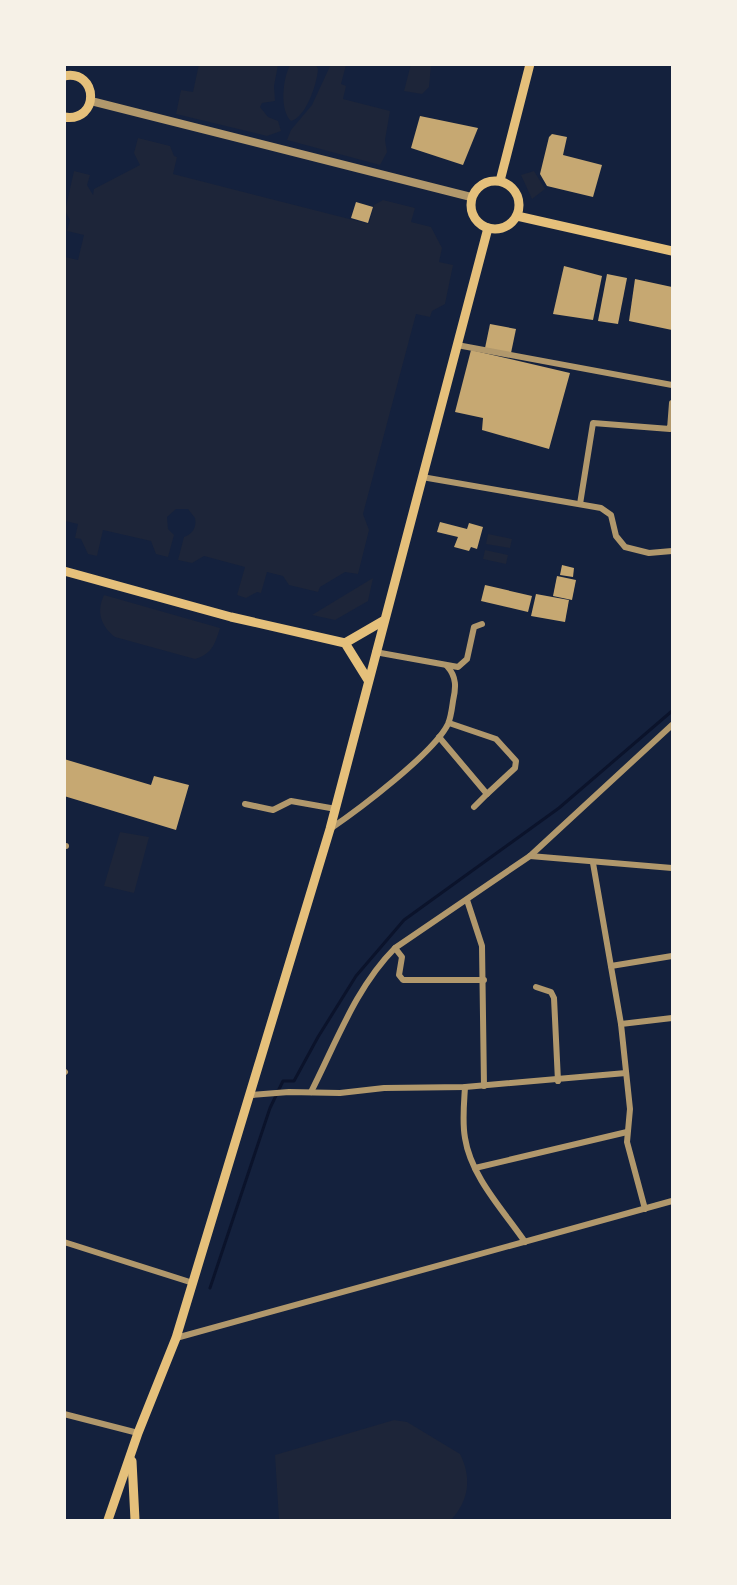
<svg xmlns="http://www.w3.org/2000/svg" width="737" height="1585" viewBox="0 0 737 1585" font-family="Rubik,sans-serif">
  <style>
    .green { fill: #1d2539 }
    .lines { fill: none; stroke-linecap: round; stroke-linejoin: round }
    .stream { stroke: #0b132b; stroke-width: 3 }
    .building { fill: #c6a872 }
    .minor { stroke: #b1986c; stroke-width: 6 }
    .tertiary { stroke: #b1986c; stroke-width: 8 }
    .secondary { stroke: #e5c07b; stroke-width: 9 }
  </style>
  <rect width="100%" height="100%" fill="#14213d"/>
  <g class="green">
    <polygon points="199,64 278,65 274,86 275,101 262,103 260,107 268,117 278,121 281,131 267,136 176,114 181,90 193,92"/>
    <polygon points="331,64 346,65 341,84 346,86 343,99 390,111 385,140 387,152 380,165 287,140 291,130 312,105"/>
    <polygon points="411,64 431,65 429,87 422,94 404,91"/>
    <path d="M 290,65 L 316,65 L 318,69 C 317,84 306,117 291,121 C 279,110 283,78 290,65 Z"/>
    <path d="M 138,138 L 170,146 L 174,156 L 177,157 L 173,174 L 369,224 L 374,205 L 383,200 L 415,208 L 411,222 L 431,227 L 442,248 L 439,262 L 453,265 L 445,304 L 432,311 L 430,317 L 416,314 L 363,514 L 369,530 L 358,574 L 345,572 L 320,587 L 318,592 L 289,585 L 283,576 L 267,572 L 261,593 L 257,592 L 246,598 L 237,595 L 245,567 L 204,556 L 192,563 L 178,560 L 184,537 C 192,534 197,528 195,518 L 188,509 L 176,509 L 167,517 L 168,529 L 174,535 L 168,557 L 156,554 L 151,541 L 103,530 L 97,556 L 88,554 L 81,539 L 75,538 L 78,524 L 65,521 L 65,257 L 78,260 L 84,235 L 67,231 L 70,220 L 65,211 L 74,171 L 90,175 L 87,185 L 93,195 L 94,189 L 140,165 L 134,153 Z"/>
    <polygon points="534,171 545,189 532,199 521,175"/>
    <polygon points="488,534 512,539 510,548 486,544"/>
    <polygon points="485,550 508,555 506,564 483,559"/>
    <polygon points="373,578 368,601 335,620 312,615"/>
    <path d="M 104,595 L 220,628 C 215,644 212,654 195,659 L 115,637 C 101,626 96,612 104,595 Z"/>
    <polygon points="120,832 149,837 134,893 104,886"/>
    <path d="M 394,1420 L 407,1422 L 460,1454 C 472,1478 469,1500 451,1520 L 279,1520 L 275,1455 Z"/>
  </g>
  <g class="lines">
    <polyline class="stream" points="210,1288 270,1108 283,1081 294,1081 318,1037 356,976 404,920 559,808 672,711"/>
  </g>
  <g class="building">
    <polygon points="420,116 478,128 463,165 411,148"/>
    <polygon points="552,134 567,137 563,155 602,165 593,197 547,186 540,174 549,137"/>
    <polygon points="356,202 373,207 368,223 351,218"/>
    <polygon points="564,266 602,276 593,320 553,314"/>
    <polygon points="607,274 627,278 618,324 598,321"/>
    <polygon points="635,279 672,287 672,330 629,321"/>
    <polygon points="490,324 516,329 511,353 485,348"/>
    <polygon points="471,350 570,373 549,449 482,430 483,418 455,412"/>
    <polygon points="440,522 467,529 469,523 483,527 477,549 471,547 469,551 454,547 458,537 437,532"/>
    <polygon points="562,565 574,568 573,577 560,575"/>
    <polygon points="557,576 576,580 572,600 553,596"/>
    <polygon points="485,585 532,596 528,612 481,601"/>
    <polygon points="536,594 569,600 565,622 531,616"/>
    <polygon points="64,759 151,785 154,776 189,785 176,830 64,796"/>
  </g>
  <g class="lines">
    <g class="minor">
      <polyline points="457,345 672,385"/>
      <polyline points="422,477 601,508 611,515 616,536 625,547 649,553 672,551"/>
      <polyline points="580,504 593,423 670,429 672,403"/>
      <polyline points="375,652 458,667 467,659 474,627 482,624"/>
      <polyline points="449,723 496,739 516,761 515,768 487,794"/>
      <polyline points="439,737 487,794 474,807"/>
      <polyline points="245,804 273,810 291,801 336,809"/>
      <path d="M 330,829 C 358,810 434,753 448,724 C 451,717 452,708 453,701 C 456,688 457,677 447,666"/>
      <polyline points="64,846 66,846"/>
      <polyline points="530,856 672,868"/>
      <polyline points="593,863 621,1024"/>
      <polyline points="467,900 482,946 484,1086"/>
      <polyline points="395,948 402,957 399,975 403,980 484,980"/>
      <polyline points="611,966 672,956"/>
      <polyline points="536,987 551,992 554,998 558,1081"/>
      <polyline points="64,1073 65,1072"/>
      <path d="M 465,1087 C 464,1104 462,1122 465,1138 C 471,1177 504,1211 525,1242"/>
      <path d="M 311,1092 C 336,1043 356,987 395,948 L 530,856 L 672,725"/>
      <polyline points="252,1095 289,1092 340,1093 384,1088 465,1087 626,1073"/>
      <polyline points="475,1168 627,1132"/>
      <polyline points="645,1209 627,1142 630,1109 621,1024 672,1018"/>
      <polyline points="64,1242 193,1283"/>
      <polyline points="176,1338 672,1201"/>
      <polyline points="64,1414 138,1433"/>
    </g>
    <polyline class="tertiary" points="91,101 471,197"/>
    <g class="secondary">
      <path d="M 64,76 C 99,69 100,123 64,117"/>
      <circle cx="495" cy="205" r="24"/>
      <polyline points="500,181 530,64"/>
      <polyline points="517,216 672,251"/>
      <polyline points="64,571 231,617 345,643 368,680"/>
      <polyline points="345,643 383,621"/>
      <polyline points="132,1461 135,1520"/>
      <polyline points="108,1520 138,1433 176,1338 330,829 488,228"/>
    </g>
  </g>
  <rect width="737" height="1585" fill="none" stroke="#f6f1e7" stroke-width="132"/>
</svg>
